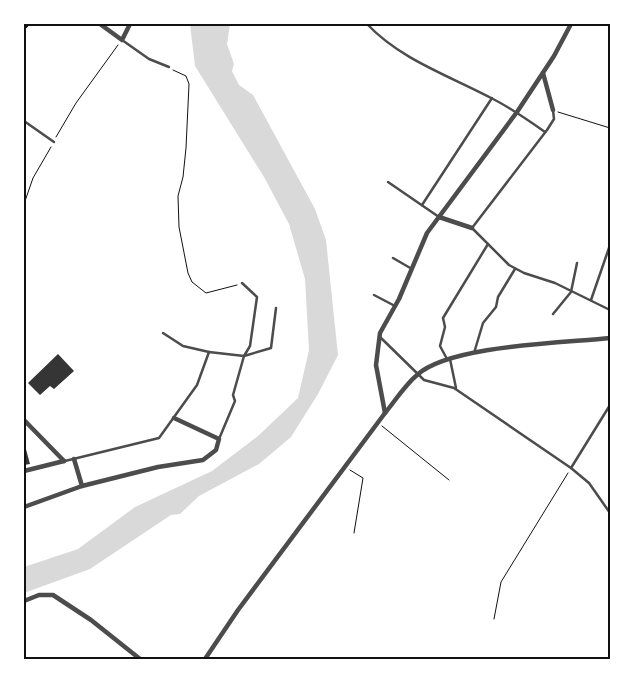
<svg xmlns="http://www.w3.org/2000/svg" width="634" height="683" viewBox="0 0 634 683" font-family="'Exo 2',sans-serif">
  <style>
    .water { fill: #d9d9d9 }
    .building { fill: #353535 }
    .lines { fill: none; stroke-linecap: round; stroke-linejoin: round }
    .path { stroke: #111; stroke-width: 1 }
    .service { stroke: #4c4c4c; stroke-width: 2.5 }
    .minor { stroke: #4c4c4c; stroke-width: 4.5 }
    .trunk { stroke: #111; stroke-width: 8 }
    .neatline { fill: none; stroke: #111; stroke-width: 2 }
  </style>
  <rect width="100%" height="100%" fill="#fff"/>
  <polygon class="water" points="190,24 230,24 227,44 234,64 232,71 239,85 253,95 315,209 326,240 338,355 318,394 291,437 259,464 199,496 180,514 171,515 90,569 24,593 24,567 78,549 135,507 212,471 258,436 298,398 309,350 305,279 289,224 264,177 195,66"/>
  <g class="building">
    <polygon points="58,354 74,371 54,389 50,386 40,395 28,383"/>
    <polygon points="24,442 30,464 24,465"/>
  </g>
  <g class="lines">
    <g class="path">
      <polyline points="173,70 186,76 189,84 186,148 183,177 178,196 179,227 188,273 192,282 206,293 237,285"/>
      <polyline points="558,112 610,128"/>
      <polyline points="56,137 76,103 118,45"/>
      <polyline points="24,204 33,178 51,147"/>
      <polyline points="382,426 449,480"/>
      <polyline points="350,470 363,478 354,533"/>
      <polyline points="494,619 501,582 568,473"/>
    </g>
    <g class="service">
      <path d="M 367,24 C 401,60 450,76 493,99 C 511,108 528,120 545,132"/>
      <polyline points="122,40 149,59 169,67"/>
      <polyline points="553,110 554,119 547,130 472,228 509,265 524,273 555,283 610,310"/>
      <polyline points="24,121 54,142"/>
      <polyline points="388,182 439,217"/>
      <polyline points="422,205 492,98"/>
      <polyline points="393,258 412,269"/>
      <polyline points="374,295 395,306"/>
      <polyline points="591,300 610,245"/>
      <polyline points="553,314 571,292 577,263"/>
      <polyline points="163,333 183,346 209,352"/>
      <polyline points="380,337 424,380 454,388 571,468 589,483 610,513"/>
      <polyline points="474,353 483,323 496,307 498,297 515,269"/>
      <polyline points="447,359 440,346 445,327 443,318 488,244"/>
      <polyline points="450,359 456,388"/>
      <polyline points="219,439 235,401 233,395 244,356 271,348 276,308"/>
      <polyline points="65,461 159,438 197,385 209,352 244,356 250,346 257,297 242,283"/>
      <polyline points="571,468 610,405"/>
    </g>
    <g class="minor">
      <polyline points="100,24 122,40 130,24"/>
      <polyline points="543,73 553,110"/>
      <polyline points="439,217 472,228"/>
      <path d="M 385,413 C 395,401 405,385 417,375 C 450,345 564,343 610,338"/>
      <polyline points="24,420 64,461"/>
      <polyline points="74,459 82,486"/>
      <polyline points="24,471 64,461"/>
      <polyline points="24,507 82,486 158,467 203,460 216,450 219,439 174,418"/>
      <polyline points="24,601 39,595 53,595 91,620 140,659"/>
      <polyline points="205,659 238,610 385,413 376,365 380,333 399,299 427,233 517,112 554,56 571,24"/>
    </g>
    <polyline class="trunk" points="24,25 25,24"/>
  </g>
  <rect width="634" height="683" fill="none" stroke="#ffffff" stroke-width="50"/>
  <rect x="25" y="25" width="584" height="633" class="neatline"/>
</svg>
